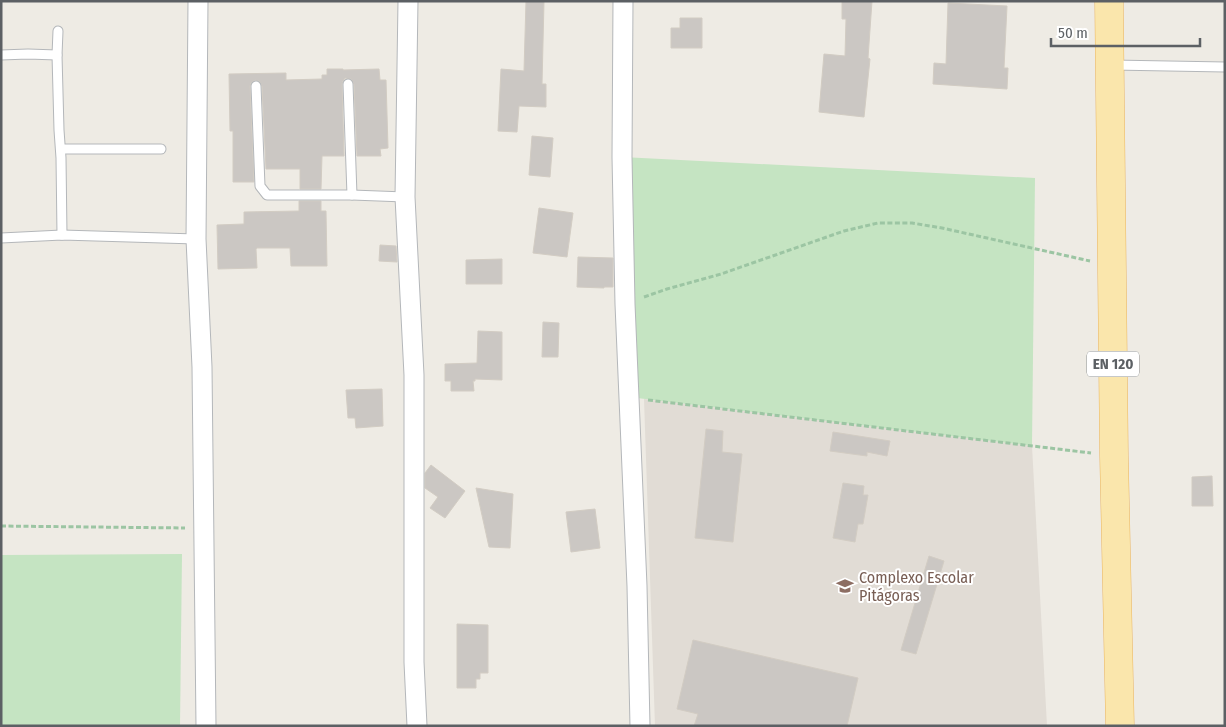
<svg xmlns="http://www.w3.org/2000/svg" width="1226" height="727" viewBox="0 0 1226 727" font-family="'Fira Sans Condensed',sans-serif">
  <style>
    .education { fill: #e1dcd5 }
    .green { fill: #c5e4c2 }
    .building { fill: #cbc7c3; stroke: #d2ccc3 }
    .lines { fill: none; stroke-linecap: round; stroke-linejoin: round }
    .service-casing { stroke: #b4b7ba; stroke-width: 11 }
    .minor-casing { stroke: #b4b7ba; stroke-width: 21 }
    .primary-casing { stroke: #eab561; stroke-width: 29 }
    .path { stroke: #9cc5a3; stroke-width: 3; stroke-dasharray: 5 2.5; stroke-linecap: butt }
    .service { stroke: #fff; stroke-width: 9 }
    .minor { stroke: #fff; stroke-width: 19 }
    .primary { stroke: #fae6ac; stroke-width: 28 }
    .labels { text-anchor: middle; stroke-width: 4; stroke-linejoin: round; paint-order: stroke }
    .shield { fill: #fff; stroke: #8d9092; stroke-width: 1 }
    .shield-label { font-size: 15px; font-weight: bold; fill: #5c6064 }
    .education-label { font-size: 16px; fill: #785e54; stroke: #fff; text-anchor: start }
  </style>
  <rect width="100%" height="100%" fill="#eeebe4"/>
  <polygon class="education" points="644,399 1032,446 1047,726 655,726"/>
  <g class="green">
    <polygon points="622,157 1035,178 1032,446 629,397"/>
    <polygon points="182,554 180,726 1,726 1,555"/>
  </g>
  <g class="building">
    <polygon points="526,1 544,1 542,84 546,84 546,107 519,106 517,132 498,131 501,69 524,71"/>
    <polygon points="842,1 872,1 868,58 870,59 864,117 819,112 824,54 845,56 846,19 842,19"/>
    <polygon points="948,3 1007,6 1004,68 1008,68 1007,89 933,84 934,63 946,64"/>
    <polygon points="680,18 702,18 702,48 671,48 671,28 680,28"/>
    <polygon points="327,69 343,69 343,70 379,69 380,80 386,80 388,148 380,149 381,156 357,156 354,84 351,79 345,78 343,81 342,84 344,156 322,156 321,189 300,189 300,169 266,169 262,86 259,81 255,80 251,83 250,86 254,182 233,182 233,131 230,131 229,74 286,73 286,80 322,79 322,75 327,75"/>
    <polygon points="532,136 553,138 550,177 529,175"/>
    <polygon points="299,201 321,201 321,211 326,211 327,266 291,266 290,248 257,248 256,249 257,268 218,269 217,225 244,224 244,212 299,211"/>
    <polygon points="539,208 573,213 567,257 533,253"/>
    <polygon points="380,245 396,246 397,262 379,261"/>
    <polygon points="578,257 613,258 613,287 604,287 604,288 577,287"/>
    <polygon points="502,259 502,284 466,284 466,260"/>
    <polygon points="543,322 559,323 558,357 542,357"/>
    <polygon points="478,331 502,332 502,380 475,379 475,381 473,381 474,391 451,391 451,381 445,381 445,364 477,363"/>
    <polygon points="382,389 383,426 356,428 355,418 348,418 346,390"/>
    <polygon points="706,429 723,431 722,452 742,454 733,542 695,538"/>
    <polygon points="833,432 890,441 887,456 867,452 867,456 830,451"/>
    <polygon points="431,465 465,491 445,518 430,508 438,497 425,488 425,473"/>
    <polygon points="1212,476 1213,506 1192,506 1192,477"/>
    <polygon points="843,483 864,486 863,495 868,495 863,524 858,524 855,542 833,538"/>
    <polygon points="476,488 513,494 510,548 489,547"/>
    <polygon points="595,509 600,548 571,552 566,512"/>
    <polygon points="929,556 944,561 916,654 901,650"/>
    <polygon points="457,624 488,625 488,673 480,673 480,679 476,679 476,688 457,688"/>
    <polygon points="693,640 858,678 847,726 694,726 698,714 677,709"/>
  </g>
  <g class="lines">
    <g class="service-casing">
      <g id="service">
        <polyline points="58,31 57,55 59,130 61,158 62,235"/>
        <polyline points="1,55 28,54 57,55"/>
        <polyline points="1112,65 1225,67"/>
        <polyline points="348,84 352,195"/>
        <polyline points="256,86 260,186 267,195 352,195 405,197"/>
        <polyline points="61,149 161,149"/>
        <polyline points="1,238 62,235 196,239"/>
      </g>
    </g>
    <g class="minor-casing">
      <g id="minor">
        <polyline points="198,1 196,239 202,367 206,726"/>
        <polyline points="408,1 405,197 414,375 414,662 417,726"/>
        <polyline points="623,1 622,157 625,304 637,586 640,726"/>
      </g>
    </g>
    <g class="primary-casing">
      <polyline id="primary" points="1109,1 1114,456 1120,726"/>
    </g>
    <g class="path">
      <polyline points="644,297 667,289 721,274 844,231 878,223 912,223 942,228 1090,261"/>
      <polyline points="648,400 1091,453"/>
      <polyline points="1,526 185,528"/>
    </g>
    <use href="#service" class="service"/>
    <use href="#minor" class="minor"/>
    <use href="#primary" class="primary"/>
  </g>
  <defs>
    <g id="school-bare" transform="scale(1.35)"><path d="M0-5L7-2L0 1L-7-2ZM-4 1L0 2.5L4 1V4Q0 6-4 4Z" fill="#8d6e63" stroke="#fff" stroke-width="2.5" paint-order="stroke"/></g>
  </defs>
  <g fill-rule="evenodd">
    <use href="#school-bare" x="845" y="586"/>
  </g>
  <g class="labels">
    <rect class="shield" x="1087" y="351.5" width="52" height="25" rx="4"/>
    <g class="shield-label">
      <text x="1113" y="369">EN 120</text>
    </g>
    <g class="education-label">
      <text x="859" y="583">Complexo Escolar<tspan x="859" dy="18">Pitágoras</tspan></text>
    </g>
  </g>
  <rect width="1226" height="727" fill="none" stroke="#5c6064" stroke-width="5"/>
  <path d="M1051 38v8h149v-8" fill="none" stroke="#5c6064" stroke-width="2.5"/>
  <text x="1058" y="38" font-size="15" fill="#5c6064" stroke="#ffffff" stroke-width="4" paint-order="stroke">50 m</text>
</svg>
